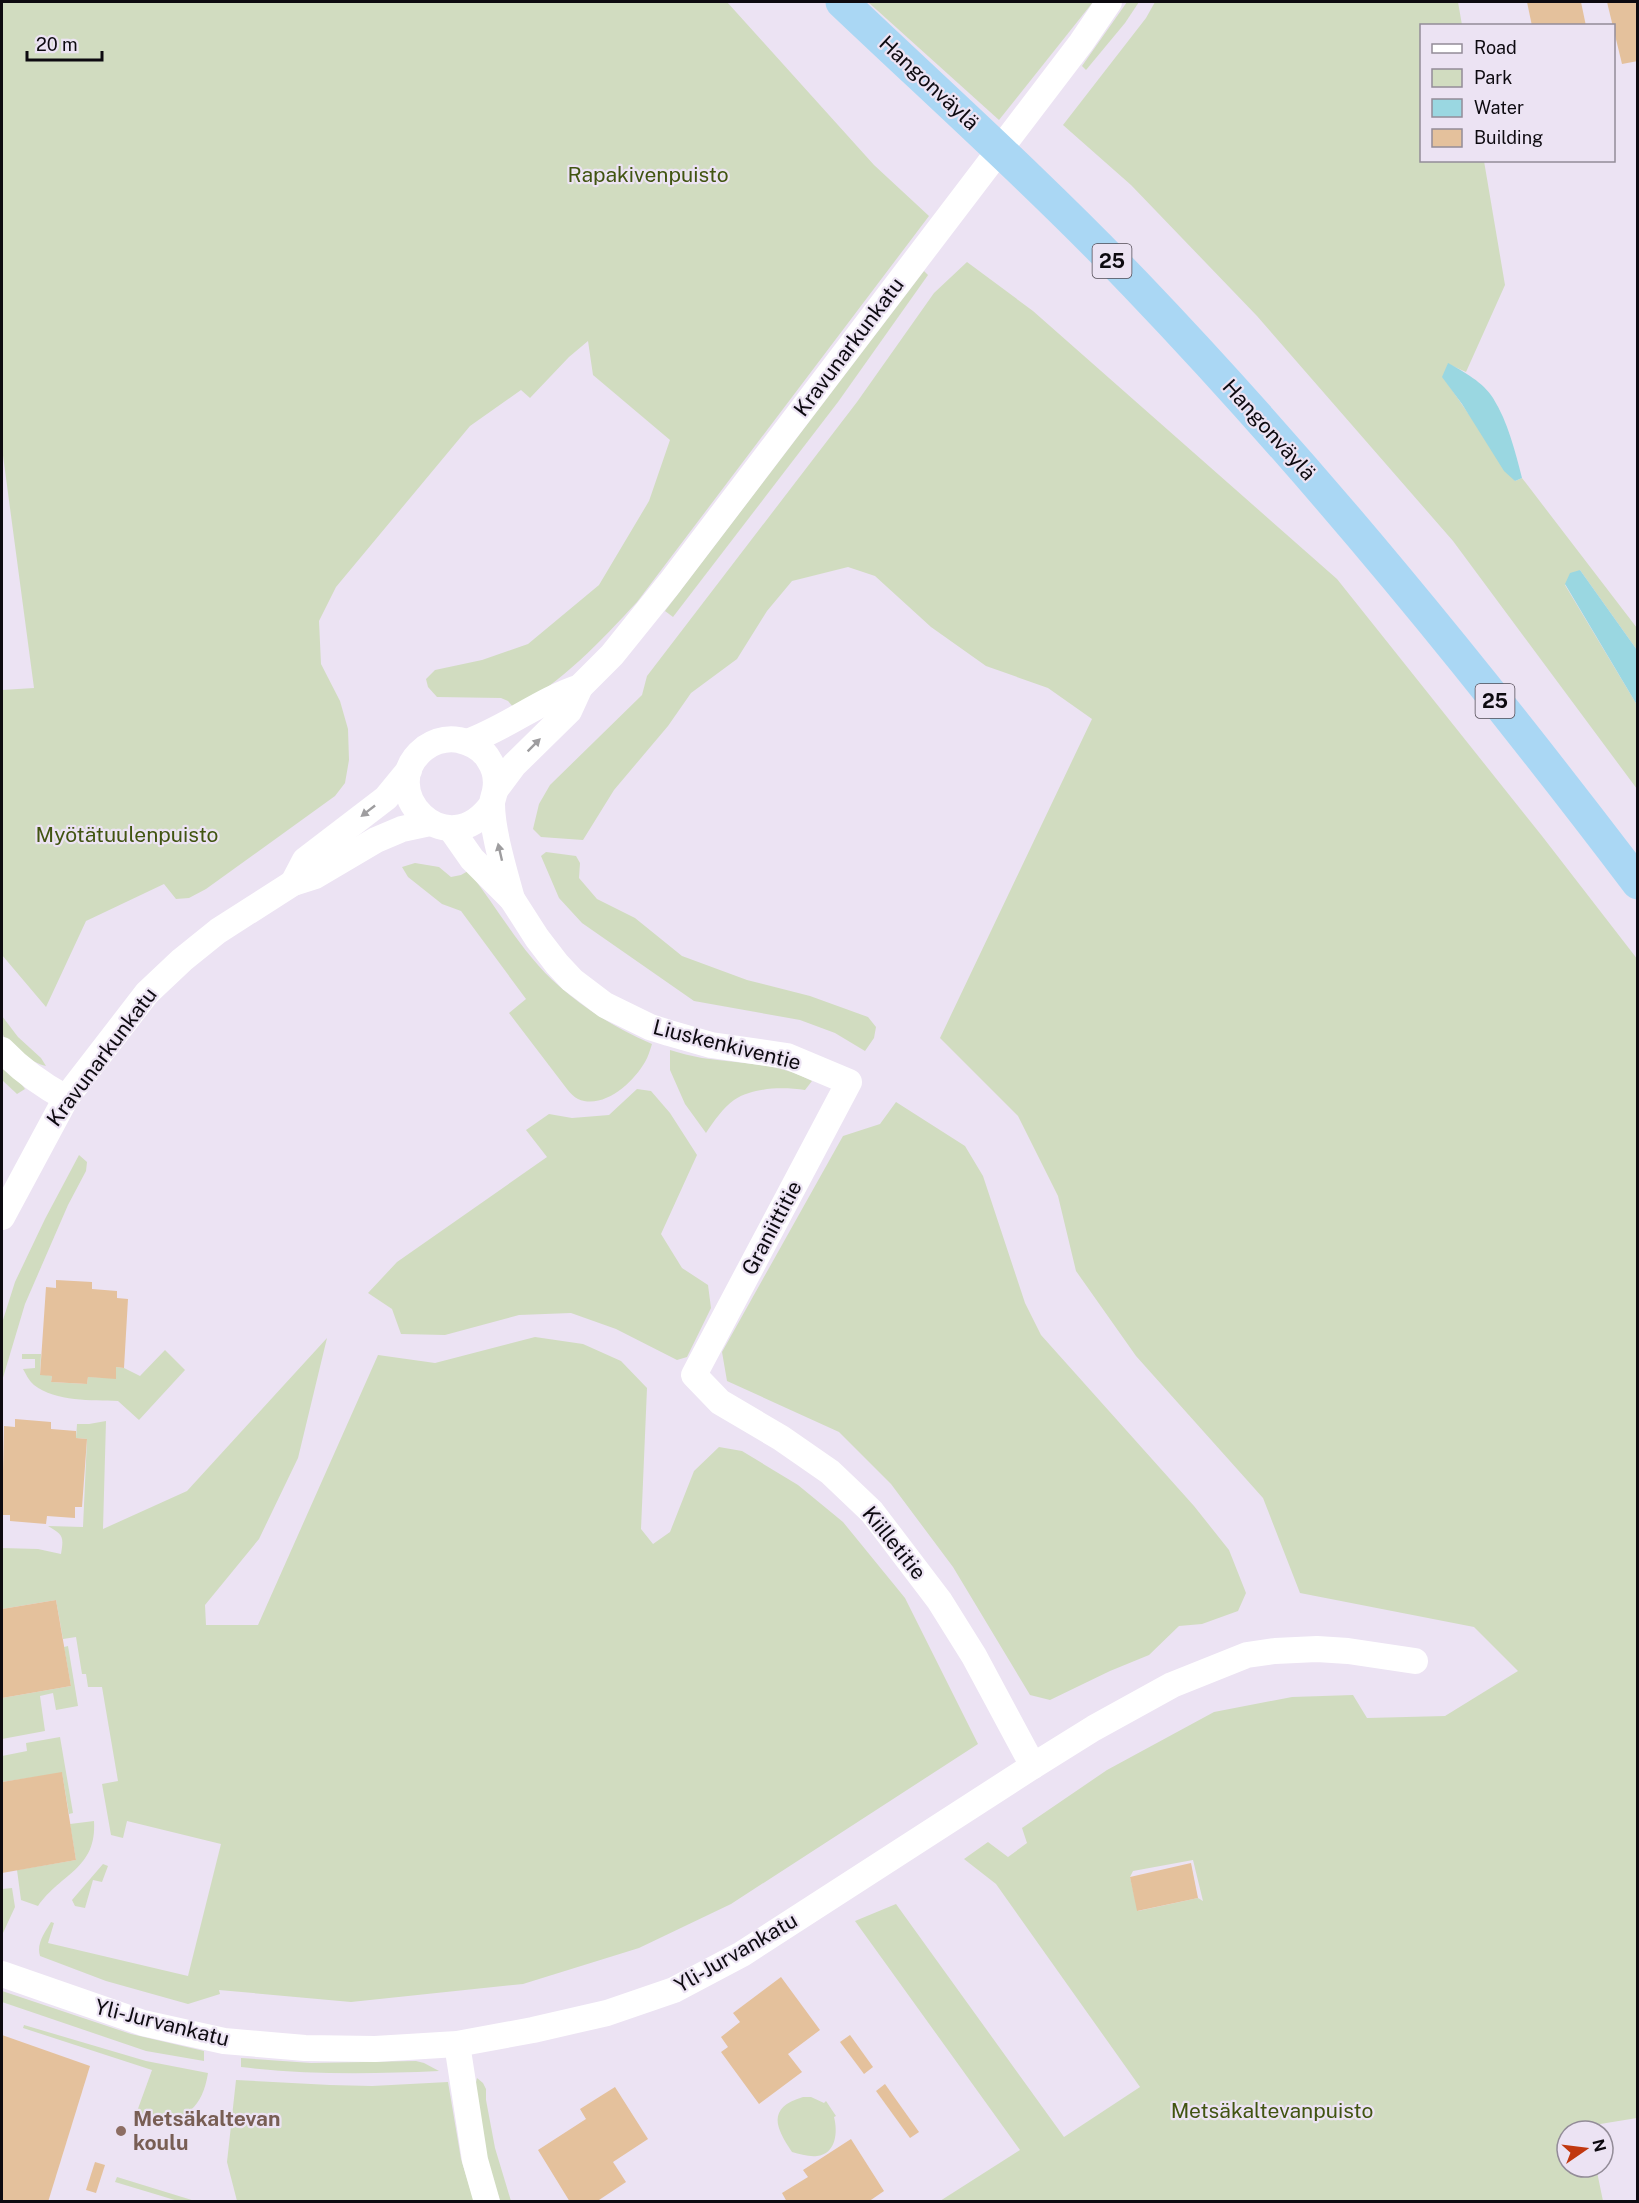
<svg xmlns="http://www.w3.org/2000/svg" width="1639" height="2203" viewBox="0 0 1639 2203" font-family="'Public Sans',sans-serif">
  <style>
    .green { fill: #d1dcc0; fill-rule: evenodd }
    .water { fill: #9ad7e1 }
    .building { fill: #e4c19c }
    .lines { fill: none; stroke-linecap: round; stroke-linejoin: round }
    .minor { stroke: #fff; stroke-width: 26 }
    .highway { stroke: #aad7f4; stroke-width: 33 }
    .oneway { fill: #9e9d9f }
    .education-dot { fill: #8d6e63; stroke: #ece3f3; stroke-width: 2 }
    .labels { text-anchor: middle; stroke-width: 4.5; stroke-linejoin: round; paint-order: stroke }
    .shield { fill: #ece3f3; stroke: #504b54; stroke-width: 1.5 }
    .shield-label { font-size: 20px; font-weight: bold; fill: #0d0a10 }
    .street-label { font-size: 21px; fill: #0d0a10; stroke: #ece3f3 }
    .park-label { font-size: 21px; fill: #415411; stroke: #ece3f3 }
    .education-label { font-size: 21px; font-weight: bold; fill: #785e54; stroke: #ece3f3; text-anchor: start }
  </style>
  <rect width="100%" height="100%" fill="#ece3f3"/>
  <g class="green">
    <path d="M 2,2 L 727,2 L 874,165 L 929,216 L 637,602 C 601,641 562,683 514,708 L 508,701 L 501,698 L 437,697 L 428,687 L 426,679 L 435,670 L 482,660 L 528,644 L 599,585 L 649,501 L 670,440 L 593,375 L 588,341 L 569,357 L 530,398 L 521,390 L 470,426 L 336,587 L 319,621 L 321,664 L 340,701 L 348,729 L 349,760 L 345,783 L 335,796 L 206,889 L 189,898 L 176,899 L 164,884 L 86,921 L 46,1007 L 2,955 L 2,690 L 34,688 L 2,448 Z"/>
    <polygon points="868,2 1093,2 999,120"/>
    <polygon points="1127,2 1139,2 1125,23 1086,70 1082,66"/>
    <polygon points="1155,2 1458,2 1462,25 1422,26 1422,160 1484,161 1505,285 1466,372 1448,364 1443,377 1515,481 1522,478 1637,628 1637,650 1580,570 1565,585 1637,705 1637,789 1453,541 1257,316 1131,185 1063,125 1146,18"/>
    <path d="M 967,262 L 1033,311 L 1337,579 L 1542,836 L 1638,960 L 1637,2118 L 1588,2126 L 1588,2131 L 1567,2131 L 1567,2167 L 1596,2167 L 1603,2201 L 940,2201 L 1020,2150 L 855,1921 L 896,1904 L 1064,2137 L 1140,2087 L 996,1884 L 964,1859 L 988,1842 L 1008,1857 L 1027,1843 L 1022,1828 L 1107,1770 L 1214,1712 L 1292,1697 L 1353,1695 L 1367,1718 L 1445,1716 L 1518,1671 L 1474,1627 L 1300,1593 L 1263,1498 L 1136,1356 L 1076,1271 L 1058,1196 L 1018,1116 L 940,1038 L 1092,719 L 1048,688 L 986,666 L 931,627 L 875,576 L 848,567 L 792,581 L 767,611 L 737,659 L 691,693 L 668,726 L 614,790 L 583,840 L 541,837 L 533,829 L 539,804 L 550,785 L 642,695 L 647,676 L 857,402 L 934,293 ZM 1193,1860 L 1203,1901 L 1198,1898 L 1138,1911 L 1130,1877 L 1133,1871 Z"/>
    <polygon points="924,271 928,275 838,402 673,617 665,611"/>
    <polygon points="546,852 576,856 580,863 579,878 597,899 635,918 682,956 747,980 810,996 868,1017 876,1027 874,1038 865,1051 835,1033 800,1020 694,1001 582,923 559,898 541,856"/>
    <path d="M 415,863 L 439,867 L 451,877 L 461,875 L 468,871 C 498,908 523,955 559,986 C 587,1011 618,1029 652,1044 C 650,1050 648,1057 645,1062 C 633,1083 603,1110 578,1099 C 574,1097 570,1093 567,1089 L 509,1013 L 526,999 L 461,911 L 442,904 L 408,877 L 402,867 Z"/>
    <path d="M 2,1016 L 18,1037 L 41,1058 L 46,1066 C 32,1063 4,1045 2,1031 C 1,1026 2,1021 2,1016 Z"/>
    <path d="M 670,1050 C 680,1053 691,1056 702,1058 C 740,1064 777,1062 812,1081 L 805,1090 C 783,1087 754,1087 734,1100 C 724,1107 713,1122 706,1133 L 685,1104 L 670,1070 Z"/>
    <polygon points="2,1065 19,1081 25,1089 17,1094 2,1080"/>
    <polygon points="637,1089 651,1091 670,1113 697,1155 661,1234 682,1268 708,1285 711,1308 687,1357 677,1360 616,1329 571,1313 519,1315 445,1335 401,1334 392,1309 368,1293 397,1262 547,1157 526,1130 549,1114 572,1118 609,1115"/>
    <polygon points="896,1102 965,1146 983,1176 1025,1303 1041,1335 1194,1506 1229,1550 1246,1593 1238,1611 1202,1624 1179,1626 1149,1655 1110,1671 1050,1700 1030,1695 953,1567 891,1484 839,1432 727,1381 722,1352 843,1136 880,1124"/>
    <polygon points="79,1155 87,1162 86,1171 68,1205 25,1304 2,1381 2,1323 15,1282 45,1219"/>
    <path d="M 535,1337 L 583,1344 L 621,1361 L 647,1388 L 641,1529 L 653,1544 L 670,1532 L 694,1471 L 719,1447 L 742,1451 L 798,1485 L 843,1522 L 905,1598 L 978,1744 L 731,1904 L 639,1948 L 523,1984 L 351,2002 L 219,1990 L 220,1994 L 188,2004 L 106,1981 L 40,1956 C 36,1944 45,1932 51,1922 L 54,1923 L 48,1943 L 188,1976 L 221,1844 L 127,1821 L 123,1838 L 111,1835 L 102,1784 L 118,1781 L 102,1687 L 88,1687 L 86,1674 L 82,1674 L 76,1637 L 63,1639 L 56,1600 L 2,1609 L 2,1548 L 38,1549 L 61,1554 C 64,1536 63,1535 48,1526 L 83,1527 L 87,1439 L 76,1438 L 77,1424 L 89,1424 L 106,1421 L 103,1529 L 187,1491 L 327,1338 L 298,1458 L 259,1539 L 205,1605 L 206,1625 L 258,1625 L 378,1355 L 435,1363 Z"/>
    <path d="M 165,1350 L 185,1370 L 139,1420 L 118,1401 C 92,1400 56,1402 34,1385 C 29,1381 26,1374 23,1369 L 35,1368 L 35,1359 L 22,1359 L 22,1354 L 41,1354 L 40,1374 L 52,1376 L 51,1382 L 87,1384 L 88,1377 L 116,1378 L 116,1367 L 124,1368 L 140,1376 Z"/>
    <polygon points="68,1646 78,1706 56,1710 53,1693 40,1696 45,1731 2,1739 2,1698 71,1686 64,1647"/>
    <polygon points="60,1737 73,1813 69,1814 62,1773 2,1782 2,1756 27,1751 26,1743"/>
    <path d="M 94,1821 C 97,1869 61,1873 38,1906 L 21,1900 L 17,1870 L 76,1860 L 70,1824 Z"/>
    <polygon points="103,1864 108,1866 102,1882 93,1880 85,1908 75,1906 72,1900"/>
    <polygon points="12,1888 15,1907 3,1933 2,1932 2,1889"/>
    <polygon points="2,1991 131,2034 204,2051 204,2061 146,2051 2,2002"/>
    <path d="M 24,2025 L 146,2061 L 208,2073 C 201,2118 175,2124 135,2117 L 152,2070 L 23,2028 Z"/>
    <path d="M 241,2058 L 311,2063 L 416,2061 L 424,2063 L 439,2071 C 373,2074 307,2075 241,2067 Z"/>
    <polygon points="477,2078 483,2083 486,2089 486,2100 495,2148 511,2201 500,2201 489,2168 475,2087"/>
    <polygon points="236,2080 330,2085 372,2086 448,2082 461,2159 474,2201 237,2201 227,2162"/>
    <path d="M 803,2097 L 811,2097 L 824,2103 L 826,2101 L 836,2116 L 834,2117 C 838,2132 836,2154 817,2156 C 809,2157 800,2154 792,2152 C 776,2128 766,2108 803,2097 Z"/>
    <polygon points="117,2177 195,2201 178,2201 115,2182"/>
  </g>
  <g class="water">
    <path d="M 1448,363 C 1463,371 1484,383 1493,398 C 1508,422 1515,451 1522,478 L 1515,481 L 1504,471 L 1462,404 L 1442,377 Z"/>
    <polygon points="1580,570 1637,650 1637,705 1565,584 1570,573"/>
  </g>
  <g class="building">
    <polygon points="1527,2 1581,2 1586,26 1532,26"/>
    <polygon points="1607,2 1638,2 1638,61 1622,64"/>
    <polygon points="56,1280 92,1282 92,1289 117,1291 117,1298 128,1299 124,1368 116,1367 116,1379 88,1377 87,1384 51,1382 52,1376 40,1375 46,1287 56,1288"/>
    <polygon points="15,1419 51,1422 51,1429 76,1431 76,1438 87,1439 82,1507 75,1507 75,1518 47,1516 46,1524 10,1521 10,1515 2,1515 4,1426 15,1427"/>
    <polygon points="56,1600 71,1686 2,1698 2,1609"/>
    <polygon points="62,1772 76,1860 2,1873 2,1782"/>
    <polygon points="1191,1863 1198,1898 1137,1911 1130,1877"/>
    <polygon points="781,1977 820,2030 788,2054 802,2072 759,2104 721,2052 728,2047 721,2037 740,2022 733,2013"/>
    <polygon points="2,2035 90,2066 48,2202 2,2202"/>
    <polygon points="850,2035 873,2067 864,2074 840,2042"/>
    <polygon points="885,2084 919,2132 910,2138 876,2091"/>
    <polygon points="615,2087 648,2139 613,2162 626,2182 596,2202 570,2202 538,2150 586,2119 580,2109"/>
    <polygon points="851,2139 884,2191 868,2202 787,2202 782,2193 808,2177 803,2170"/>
    <polygon points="95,2162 105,2165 96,2193 86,2190"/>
  </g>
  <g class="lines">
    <g class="minor">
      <path d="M 467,742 C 508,727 540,700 580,687"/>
      <polyline points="496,789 514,765 569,711 580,687 612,655 670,583 1081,43 1109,2"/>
      <path d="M 492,804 C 447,868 372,789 425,748 C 435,741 447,738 459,740 C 472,743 483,749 489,760 C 495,769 497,781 495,791 C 494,796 492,800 492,804 C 492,831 505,873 512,899"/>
      <polyline points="451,829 472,859 512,899 537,938 557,964 572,980 605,1005 650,1027 669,1033 711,1045 787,1056 849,1082 694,1375 720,1402 781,1438 830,1472 872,1512 939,1600 974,1656 1033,1766"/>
      <polyline points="293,883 305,860 386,798 409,770"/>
      <path d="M 2,1050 C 21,1070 42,1085 66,1098"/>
      <polyline points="2,1217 66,1098 147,993 182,960 218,931 293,883 315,876 376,840 402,829 430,823"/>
      <polyline points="2,1974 143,2023 224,2041 305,2048 375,2049 457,2044 533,2030 607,2013 674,1990 742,1954 1033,1766 1094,1728 1172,1685 1247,1655 1275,1651 1317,1649 1348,1651 1415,1661"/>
      <polyline points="457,2044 475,2160 487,2202"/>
    </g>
    <path class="highway" d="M 842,2 C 940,95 1041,186 1135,284 C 1315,472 1480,675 1638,883"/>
  </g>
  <defs><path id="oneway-solid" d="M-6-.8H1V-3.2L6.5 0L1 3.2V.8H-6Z" transform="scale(1.5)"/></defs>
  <g class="oneway">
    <use href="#oneway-solid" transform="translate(534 745) rotate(-45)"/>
    <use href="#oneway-solid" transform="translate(368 811) rotate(142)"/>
    <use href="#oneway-solid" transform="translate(500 852) rotate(-103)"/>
  </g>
  <circle class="education-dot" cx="121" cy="2131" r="6"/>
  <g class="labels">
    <g class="shield">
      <rect x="1092.5" y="244" width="39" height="34" rx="4.5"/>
      <rect x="1475.5" y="684" width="39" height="34" rx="4.5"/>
    </g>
    <g class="shield-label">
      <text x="1112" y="268">25</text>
      <text x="1495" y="708">25</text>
    </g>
    <g class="street-label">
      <text transform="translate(929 83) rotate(43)" y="7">Hangonväylä</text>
      <text transform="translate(849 347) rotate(-53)" y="7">Kravunarkunkatu</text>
      <text transform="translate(1269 430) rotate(48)" y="7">Hangonväylä</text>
      <text transform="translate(727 1045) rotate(14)" y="7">Liuskenkiventie</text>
      <text transform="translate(102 1057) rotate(-53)" y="7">Kravunarkunkatu</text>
      <text transform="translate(772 1228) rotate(-62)" y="7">Graniittitie</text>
      <text transform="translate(894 1543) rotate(51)" y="7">Kiilletitie</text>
      <text transform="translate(736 1953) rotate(-30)" y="7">Yli-Jurvankatu</text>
      <text transform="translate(162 2023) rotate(14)" y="7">Yli-Jurvankatu</text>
    </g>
    <g class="park-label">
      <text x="648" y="182">Rapakivenpuisto</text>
      <text x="127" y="842">Myötätuulenpuisto</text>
      <text x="1272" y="2118">Metsäkaltevanpuisto</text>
    </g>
    <g class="education-label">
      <text x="133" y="2126">Metsäkaltevan<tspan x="133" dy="24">koulu</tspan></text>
    </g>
  </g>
  <rect width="1639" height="2203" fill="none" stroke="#0d0a10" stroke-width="6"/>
  <rect x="1420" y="24" width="195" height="138" fill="#ece3f3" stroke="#938c98" stroke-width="1.5"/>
  <rect x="1432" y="44" width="30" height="9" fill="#ffffff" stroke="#938c98" stroke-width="1.5"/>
  <text x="1474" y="54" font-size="18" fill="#0d0a10">Road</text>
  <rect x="1432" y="69" width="30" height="18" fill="#d1dcc0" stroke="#938c98" stroke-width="1.5"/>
  <text x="1474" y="84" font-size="18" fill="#0d0a10">Park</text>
  <rect x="1432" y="99" width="30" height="18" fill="#9ad7e1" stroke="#938c98" stroke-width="1.5"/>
  <text x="1474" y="114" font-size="18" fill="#0d0a10">Water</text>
  <rect x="1432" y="129" width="30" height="18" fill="#e4c19c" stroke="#938c98" stroke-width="1.5"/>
  <text x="1474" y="144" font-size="18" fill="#0d0a10">Building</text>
  <g transform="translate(1585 2149) rotate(76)"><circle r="28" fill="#ece3f3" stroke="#938c98" stroke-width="1.5"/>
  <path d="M0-4.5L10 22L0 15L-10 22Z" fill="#c1380f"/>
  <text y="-9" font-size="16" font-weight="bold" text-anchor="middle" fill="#0d0a10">N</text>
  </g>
  <path d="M27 51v9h75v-9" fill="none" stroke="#0d0a10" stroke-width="3"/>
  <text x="36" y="51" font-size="18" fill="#0d0a10" stroke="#ece3f3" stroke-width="4.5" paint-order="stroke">20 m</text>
</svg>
